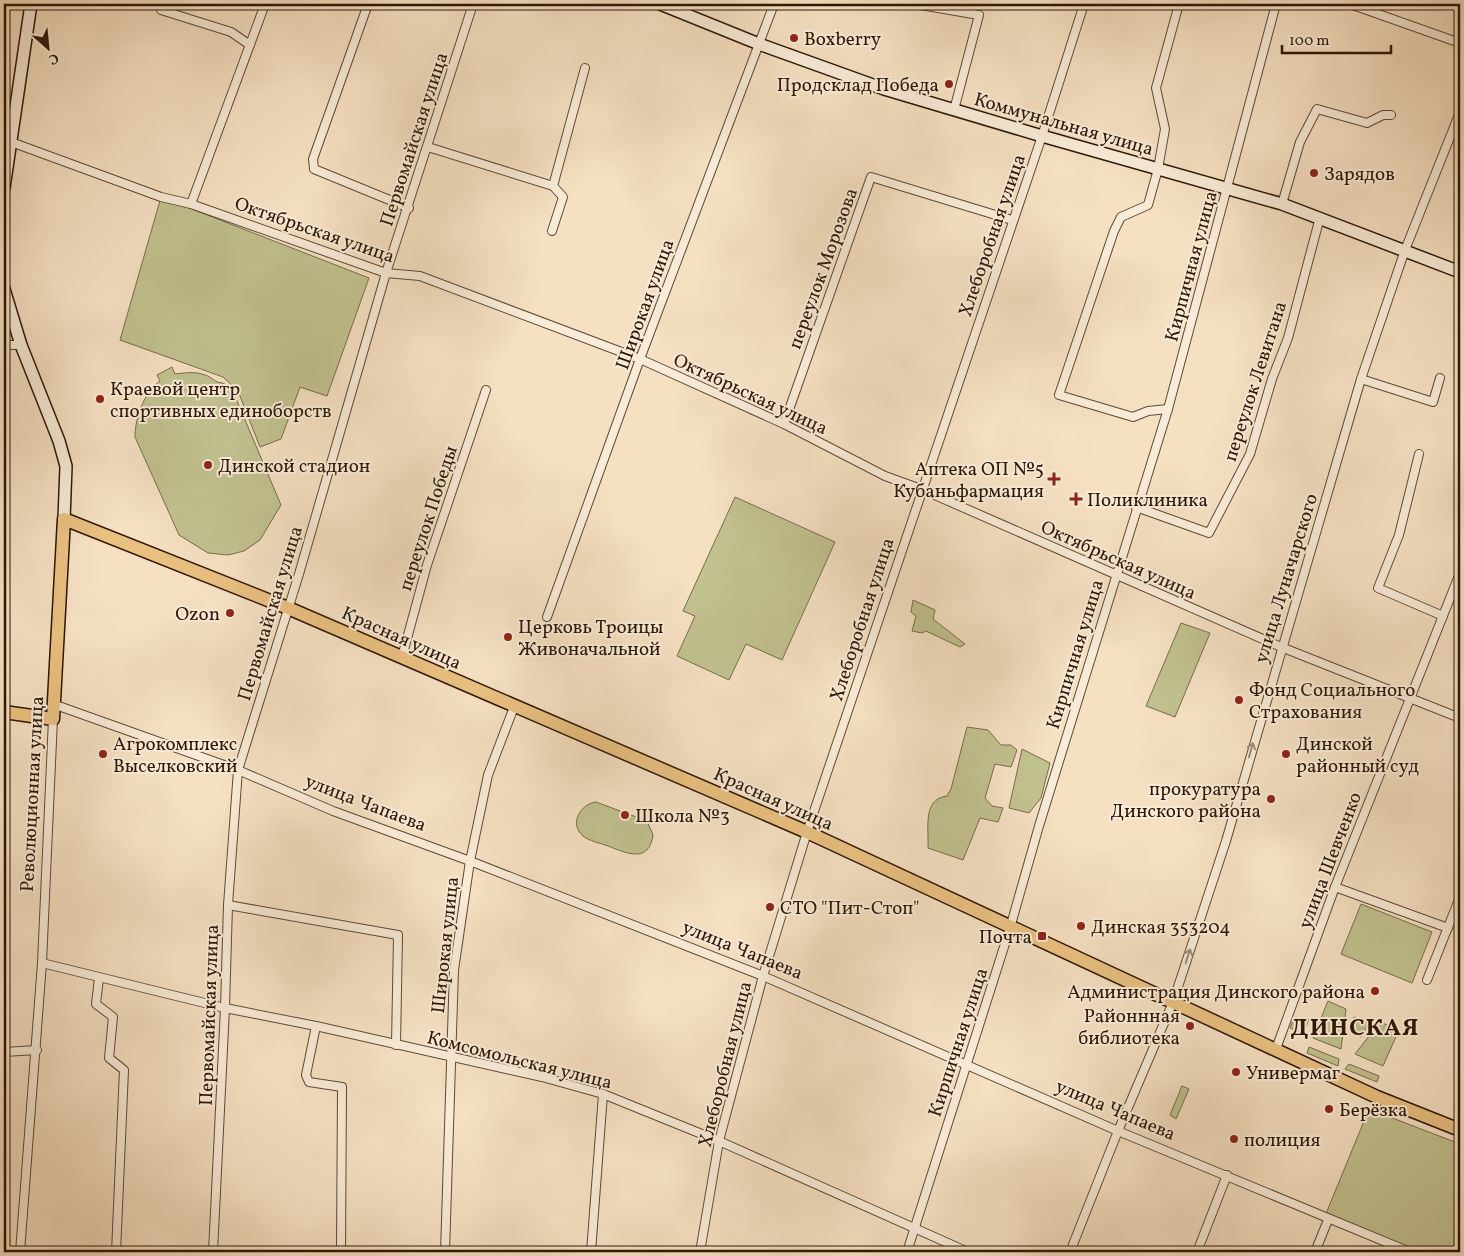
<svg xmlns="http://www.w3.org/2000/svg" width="1464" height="1256" viewBox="0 0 1464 1256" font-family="Vollkorn,serif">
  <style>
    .green { fill: #c1c18f; stroke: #776c4a }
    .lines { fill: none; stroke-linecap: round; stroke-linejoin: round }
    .street-casing { stroke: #5f4935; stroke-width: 10 }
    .secondary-casing { stroke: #2d1706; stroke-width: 14 }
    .primary-casing { stroke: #2d1706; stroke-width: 15 }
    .street { stroke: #f8ebd7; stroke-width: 8 }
    .secondary { stroke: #f8ebd7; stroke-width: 11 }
    .primary { stroke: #eac081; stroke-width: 12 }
    .oneway { stroke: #9d8c79 }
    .poi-dot { fill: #8f2418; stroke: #f8ebd7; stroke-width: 2 }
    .labels { text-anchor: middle; stroke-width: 4; stroke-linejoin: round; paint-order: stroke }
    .poi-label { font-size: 19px; fill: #2d1706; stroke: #f8ebd7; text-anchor: start }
    .street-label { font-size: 19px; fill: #2d1706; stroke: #f8ebd7 }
    .district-label { font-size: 24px; font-weight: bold; letter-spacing: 1px; fill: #2d1706; stroke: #f8ebd7 }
  </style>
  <rect width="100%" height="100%" fill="#f5e0c2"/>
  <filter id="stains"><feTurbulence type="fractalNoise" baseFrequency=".004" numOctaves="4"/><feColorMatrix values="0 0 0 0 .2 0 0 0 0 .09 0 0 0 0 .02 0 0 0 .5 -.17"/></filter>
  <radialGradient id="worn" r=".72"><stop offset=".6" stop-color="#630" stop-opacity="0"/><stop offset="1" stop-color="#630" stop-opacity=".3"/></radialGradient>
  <g class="green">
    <polygon points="161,197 369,278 327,396 300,387 281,439 260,447 238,391 223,377 120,340"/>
    <path d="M 172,367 L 175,374 C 184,373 195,371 205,375 C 212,377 215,383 223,383 L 232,389 L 281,505 L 260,540 L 244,551 L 228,555 L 208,553 L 179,535 L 135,437 C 135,418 144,392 160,381 L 157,375 Z"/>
    <polygon points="735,497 835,542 782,660 746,644 729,680 677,656 695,616 683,611"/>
    <polygon points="913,600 935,610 933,619 965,644 960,647 926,631 922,633 912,631 916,616 911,612"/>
    <polygon points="1181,623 1210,633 1175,717 1146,706"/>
    <path d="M 967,727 L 988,730 L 1001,745 L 1011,745 L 1017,750 L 1011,767 L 995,764 L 985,798 L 992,806 L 1003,808 L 998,822 L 980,818 L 963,860 L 928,848 C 929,829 922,799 947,796 L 951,789 Z"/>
    <polygon points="1022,749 1050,763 1041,798 1029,813 1009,808"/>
    <path d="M 596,802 L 647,821 L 653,835 C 649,864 626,853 608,846 C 600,843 589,841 583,836 C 569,824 580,804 596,802 Z"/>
    <polygon points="1361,904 1432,932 1412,983 1341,954"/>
    <polygon points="1328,1001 1346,1009 1341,1049 1313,1038"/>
    <polygon points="1354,1017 1369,1023 1361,1037 1350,1032"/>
    <polygon points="1309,1019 1303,1034 1290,1028 1293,1021"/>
    <polygon points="1380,1022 1399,1030 1383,1066 1355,1054"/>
    <polygon points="1309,1047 1339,1059 1338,1066 1307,1053"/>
    <polygon points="1349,1064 1379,1076 1377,1082 1345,1069"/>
    <polygon points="1182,1086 1189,1089 1176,1119 1170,1115"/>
    <polygon points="1369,1109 1460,1144 1460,1252 1421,1252 1325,1216"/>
  </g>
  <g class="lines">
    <g class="street-casing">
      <g id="street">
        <polyline points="160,4 161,10 231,32 250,45"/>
        <polyline points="368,4 313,159 314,169 409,208"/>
        <polyline points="915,4 979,15 954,110"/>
        <polyline points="1350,4 1460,43"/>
        <polyline points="685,14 689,4"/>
        <polyline points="11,142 161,197 191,204 386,273 420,276 640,359 784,424 885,476 921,489 1281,647 1460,718"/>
        <polyline points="428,147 553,186 585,68"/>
        <polyline points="191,204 265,4"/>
        <polyline points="1282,204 1300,142 1317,109 1367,123 1383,115 1391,115"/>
        <polyline points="552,231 563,197 553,186"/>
        <polyline points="4,345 21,345"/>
        <polyline points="1361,379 1433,402 1440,378"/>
        <polyline points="1168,409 1148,411 1133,417 1059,395 1114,231 1121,217 1148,205 1158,169 1165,129 1156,88 1179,4"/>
        <polyline points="784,424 871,177 1012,220"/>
        <polyline points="1419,454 1399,535 1378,588 1443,616"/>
        <polyline points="1136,507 1209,533 1250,454 1272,379 1288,338 1320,217"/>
        <polyline points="547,617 640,359 774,4"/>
        <polyline points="402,657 427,565 486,390"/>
        <polyline points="53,704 238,770 333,811 470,861 763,976 1118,1131 1410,1252"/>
        <polyline points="1335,887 1448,928"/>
        <polyline points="228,905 398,935 396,1045"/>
        <polyline points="42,963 225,1008 316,1026 542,1077 603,1094 719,1141 968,1252"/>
        <polyline points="99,978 96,1004 113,1017 109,1058 124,1070 116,1252"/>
        <polyline points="1427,980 1460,897"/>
        <polyline points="316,1026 306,1075 309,1082 342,1087 341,1252"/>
        <polyline points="1276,1049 1335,887 1460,573"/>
        <polyline points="4,1052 37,1050"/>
        <polyline points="20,1252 42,963 53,719"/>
        <polyline points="213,1252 225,1008 228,905 238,770 299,574 386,273 473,4"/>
        <polyline points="445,1252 454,970 470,861 488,775 514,707"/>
        <polyline points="591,1252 603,1094"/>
        <polyline points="700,1252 719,1141 763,976 807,832 1042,136 1084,4"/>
        <polyline points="907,1252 1010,928 1039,826 1168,409 1276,4"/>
        <polyline points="1070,1252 1118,1131 1173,1002 1226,841 1361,379 1405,250 1460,112"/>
        <polyline points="1197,1252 1227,1175"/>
        <polyline points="1315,1252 1328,1220"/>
      </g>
    </g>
    <g class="secondary-casing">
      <g id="secondary">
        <polyline points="660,4 759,44 884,89 1042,136 1282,204 1460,272"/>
        <polyline points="4,188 31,4"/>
        <polyline points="4,289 21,345 59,441 66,466 64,519"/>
      </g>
    </g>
    <g class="primary-casing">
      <polyline id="primary" points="4,712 53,719 64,519 288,608 807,832 1377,1097 1460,1130"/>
    </g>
    <use href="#street" class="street"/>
    <use href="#secondary" class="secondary"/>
    <use href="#primary" class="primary"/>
  </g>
  <defs><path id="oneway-shaft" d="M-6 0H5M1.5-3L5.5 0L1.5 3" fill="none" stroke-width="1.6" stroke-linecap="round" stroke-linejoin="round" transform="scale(1.25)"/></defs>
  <g class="oneway">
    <use href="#oneway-shaft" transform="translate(1251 750) rotate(-74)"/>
    <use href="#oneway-shaft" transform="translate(1188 956) rotate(-72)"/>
  </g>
  <g class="poi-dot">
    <circle cx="794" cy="38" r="5"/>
    <circle cx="949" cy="84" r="5"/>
    <circle cx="1314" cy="173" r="5"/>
    <circle cx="100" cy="399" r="5"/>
    <circle cx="208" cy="465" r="5"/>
    <path d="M1051.5 471.5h5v5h5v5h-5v5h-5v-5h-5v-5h5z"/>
    <path d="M1073.5 491.5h5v5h5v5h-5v5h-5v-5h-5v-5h5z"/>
    <circle cx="230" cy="613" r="5"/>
    <circle cx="508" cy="637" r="5"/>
    <circle cx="1239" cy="700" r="5"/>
    <circle cx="103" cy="754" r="5"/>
    <circle cx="1286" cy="754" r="5"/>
    <circle cx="1271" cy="799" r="5"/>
    <circle cx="625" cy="815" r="5"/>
    <circle cx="770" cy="907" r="5"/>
    <circle cx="1081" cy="926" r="5"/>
    <rect x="1037" y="931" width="10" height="10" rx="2.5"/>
    <circle cx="1375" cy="991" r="5"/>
    <circle cx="1190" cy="1026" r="5"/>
    <circle cx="1236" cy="1072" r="5"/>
    <circle cx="1329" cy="1109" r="5"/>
    <circle cx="1234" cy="1139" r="5"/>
  </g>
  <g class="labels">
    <g class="poi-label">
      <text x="804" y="45">Boxberry</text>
      <text x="939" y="91" text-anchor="end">Продсклад Победа</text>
      <text x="1324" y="180">Зарядов</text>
      <text x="110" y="395">Краевой центр<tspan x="110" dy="22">спортивных единоборств</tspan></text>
      <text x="218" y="472">Динской стадион</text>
      <text x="1044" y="475" text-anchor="end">Аптека ОП №5<tspan x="1044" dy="22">Кубаньфармация</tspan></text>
      <text x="1087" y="506">Поликлиника</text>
      <text x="220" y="620" text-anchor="end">Ozon</text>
      <text x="518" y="633">Церковь Троицы<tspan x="518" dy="22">Живоначальной</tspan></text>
      <text x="1249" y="696">Фонд Социального<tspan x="1249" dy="22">Страхования</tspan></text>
      <text x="113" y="750">Агрокомплекс<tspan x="113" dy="22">Выселковский</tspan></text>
      <text x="1296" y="750">Динской<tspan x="1296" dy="22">районный суд</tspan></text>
      <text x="1261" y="795" text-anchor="end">прокуратура<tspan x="1261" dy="22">Динского района</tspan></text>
      <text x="635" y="822">Школа №3</text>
      <text x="780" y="914">СТО "Пит-Стоп"</text>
      <text x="1091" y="933">Динская 353204</text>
      <text x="1032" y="943" text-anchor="end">Почта</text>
      <text x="1365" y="998" text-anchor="end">Администрация Динского района</text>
      <text x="1180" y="1022" text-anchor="end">Районнная<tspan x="1180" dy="22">библиотека</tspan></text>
      <text x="1246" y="1079">Универмаг</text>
      <text x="1339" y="1116">Берёзка</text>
      <text x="1244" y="1146">полиция</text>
    </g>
    <g class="street-label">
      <text transform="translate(1064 123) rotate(16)" y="7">Коммунальная улица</text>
      <text transform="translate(413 139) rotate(-72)" y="7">Первомайская улица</text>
      <text transform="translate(315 229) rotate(19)" y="7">Октябрьская улица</text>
      <text transform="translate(991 235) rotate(-71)" y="7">Хлеборобная улица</text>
      <text transform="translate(1190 266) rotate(-75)" y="7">Кирпичная улица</text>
      <text transform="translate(822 268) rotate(-70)" y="7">переулок Морозова</text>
      <text transform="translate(644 304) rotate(-70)" y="7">Широкая улица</text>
      <text transform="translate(1254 381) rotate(-72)" y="7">переулок Левитана</text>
      <text transform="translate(751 393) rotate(25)" y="7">Октябрьская улица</text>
      <text transform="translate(427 518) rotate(-72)" y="7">переулок Победы</text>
      <text transform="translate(1119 559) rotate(24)" y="7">Октябрьская улица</text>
      <text transform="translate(1285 578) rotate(-73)" y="7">улица Луначарского</text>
      <text transform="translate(269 613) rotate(-73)" y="7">Первомайская улица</text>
      <text transform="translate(861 619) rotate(-72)" y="7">Хлеборобная улица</text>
      <text transform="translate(402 637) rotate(24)" y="7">Красная улица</text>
      <text transform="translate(1074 654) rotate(-73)" y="7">Кирпичная улица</text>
      <text transform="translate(31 794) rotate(-87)" y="7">Революционная улица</text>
      <text transform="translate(774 798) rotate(24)" y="7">Красная улица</text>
      <text transform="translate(366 802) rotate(21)" y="7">улица Чапаева</text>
      <text transform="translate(1329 860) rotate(-69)" y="7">улица Шевченко</text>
      <text transform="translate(444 945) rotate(-84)" y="7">Широкая улица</text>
      <text transform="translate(743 949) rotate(22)" y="7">улица Чапаева</text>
      <text transform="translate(208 1015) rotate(-88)" y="7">Первомайская улица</text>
      <text transform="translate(957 1042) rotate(-72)" y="7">Кирпичная улица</text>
      <text transform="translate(520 1059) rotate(14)" y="7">Комсомольская улица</text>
      <text transform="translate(724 1064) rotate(-76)" y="7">Хлеборобная улица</text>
      <text transform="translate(1116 1109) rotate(23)" y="7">улица Чапаева</text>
    </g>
    <g class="district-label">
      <text x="1355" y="1035">ДИНСКАЯ</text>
    </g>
  </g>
  <rect width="1464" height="1256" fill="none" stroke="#f5e0c2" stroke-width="20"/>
  <rect x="5" y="5" width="1454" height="1246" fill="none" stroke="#2d1706" stroke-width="2.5"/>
  <rect x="10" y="10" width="1444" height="1236" fill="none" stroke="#2d1706"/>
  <g transform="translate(48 48) rotate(153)" stroke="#f8ebd7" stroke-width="4" paint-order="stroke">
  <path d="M0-4L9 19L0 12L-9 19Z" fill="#2d1706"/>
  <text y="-8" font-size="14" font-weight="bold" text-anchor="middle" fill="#2d1706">С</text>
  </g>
  <path d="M1282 45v8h109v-8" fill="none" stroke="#2d1706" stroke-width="2.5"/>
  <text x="1289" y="45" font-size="15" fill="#2d1706" stroke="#f8ebd7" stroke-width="4" paint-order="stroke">100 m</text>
  <rect width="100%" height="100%" filter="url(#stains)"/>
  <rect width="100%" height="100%" fill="url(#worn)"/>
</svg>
